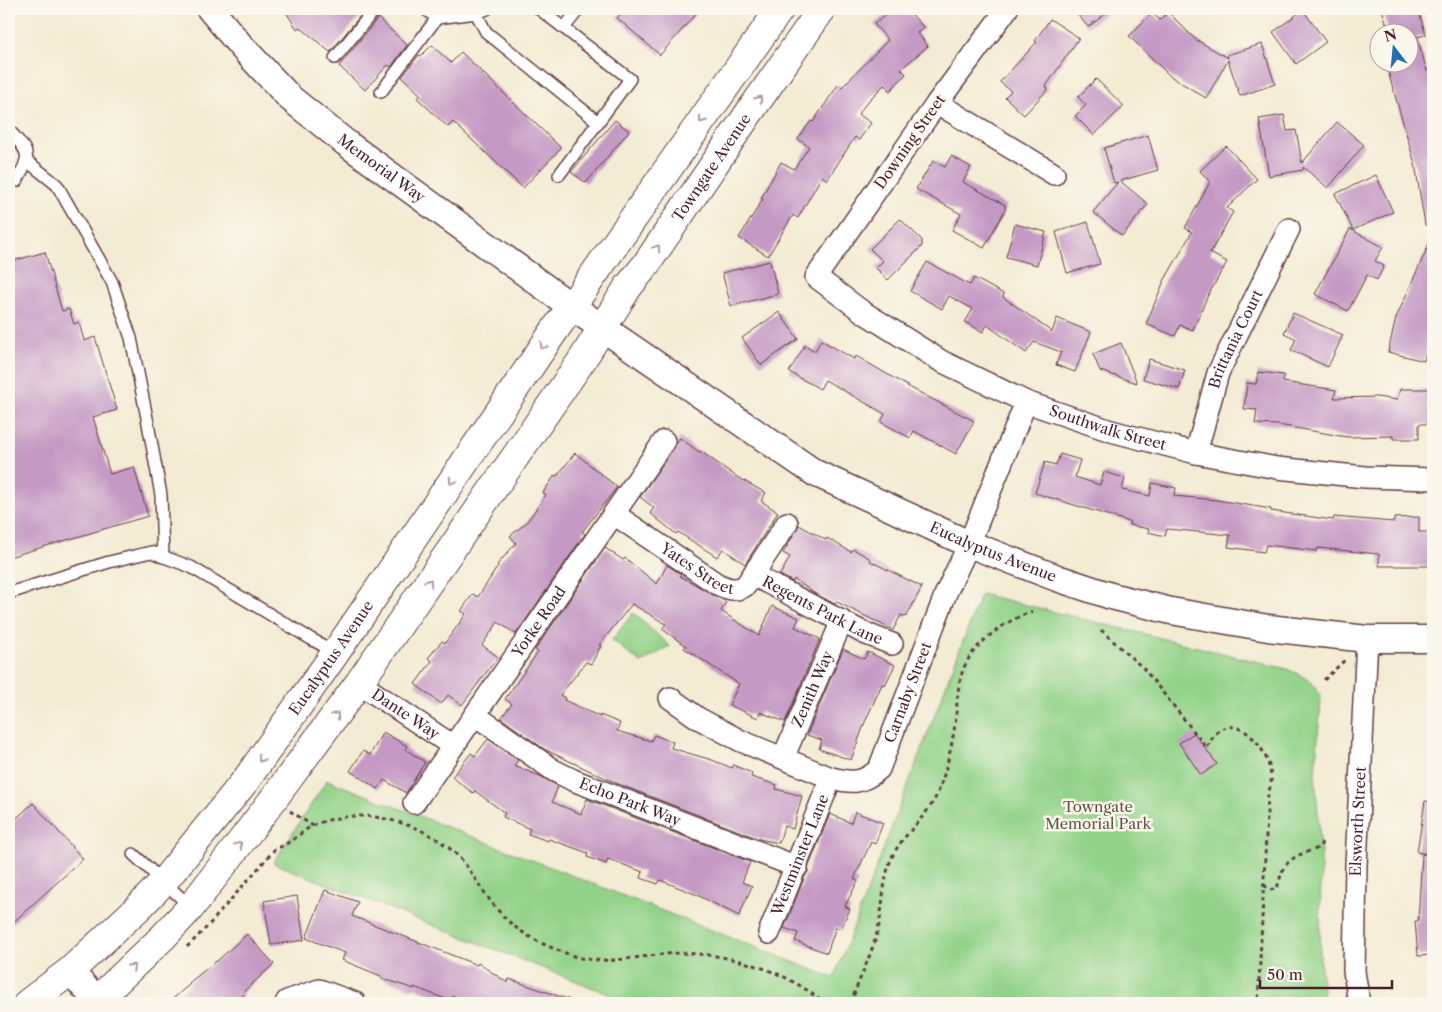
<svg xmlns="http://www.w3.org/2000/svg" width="1442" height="1012" viewBox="0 0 1442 1012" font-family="'Libre Caslon Text',serif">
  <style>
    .green { fill: #93d389; stroke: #6e795a }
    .building { fill: #c49ac4 }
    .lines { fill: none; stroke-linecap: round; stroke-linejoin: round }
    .service-casing { stroke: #633e44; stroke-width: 14 }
    .minor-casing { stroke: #633e44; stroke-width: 24 }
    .tertiary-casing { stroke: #633e44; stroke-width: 29 }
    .secondary-casing { stroke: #633e44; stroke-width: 30 }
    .path { stroke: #633e44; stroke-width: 3; stroke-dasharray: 4 4; stroke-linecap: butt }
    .service { stroke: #fff; stroke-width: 11 }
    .minor { stroke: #fff; stroke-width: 21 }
    .tertiary { stroke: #fff; stroke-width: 26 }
    .secondary { stroke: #fff; stroke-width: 28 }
    .oneway { stroke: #ae9aa0 }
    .labels { text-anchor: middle; stroke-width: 5; stroke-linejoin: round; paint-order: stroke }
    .street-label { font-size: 15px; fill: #4a1f2b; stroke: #fbf7ec }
    .park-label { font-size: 15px; fill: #605547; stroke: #fbf7ec }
  </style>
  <rect width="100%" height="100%" fill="#fbf7ec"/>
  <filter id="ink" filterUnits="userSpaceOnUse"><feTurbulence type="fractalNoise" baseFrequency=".02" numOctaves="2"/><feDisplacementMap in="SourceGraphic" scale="10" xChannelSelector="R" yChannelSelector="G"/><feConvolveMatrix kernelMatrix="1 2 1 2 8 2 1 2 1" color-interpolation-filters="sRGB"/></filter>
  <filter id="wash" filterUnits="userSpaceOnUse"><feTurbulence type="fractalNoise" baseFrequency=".0096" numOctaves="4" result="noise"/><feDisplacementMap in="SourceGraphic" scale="20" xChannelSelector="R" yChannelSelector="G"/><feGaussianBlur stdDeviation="1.12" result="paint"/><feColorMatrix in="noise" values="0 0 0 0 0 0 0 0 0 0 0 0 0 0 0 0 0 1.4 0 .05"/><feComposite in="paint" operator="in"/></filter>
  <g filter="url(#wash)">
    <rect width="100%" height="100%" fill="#f3ebd3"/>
    <g class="green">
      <path d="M 981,594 L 1287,669 C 1302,676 1318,682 1321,700 L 1315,773 L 1321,855 L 1320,959 L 1324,1003 L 632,1003 L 273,863 L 327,780 L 834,978 Z"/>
      <polygon points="633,613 670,646 641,663 612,640"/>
    </g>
    <g id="blocks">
      <g class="building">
        <polygon points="284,9 366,9 330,52 300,27 297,29"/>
        <polygon points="625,9 700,9 660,55 617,18"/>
        <polygon points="893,9 907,9 924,28 917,33 928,46 901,69 906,74 890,91 884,85 869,100 858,114 871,123 859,140 855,137 827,180 822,176 798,218 793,215 768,256 739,238 763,199 761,198 781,162 794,169 809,147 798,139 811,121 813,122 838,85 842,87 888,40 874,24"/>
        <polygon points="1073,9 1112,9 1088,27"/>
        <polygon points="1382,9 1418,9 1426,35 1417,37 1427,71 1433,69 1433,225 1425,225 1415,164 1387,68 1410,62 1410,32 1389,32"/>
        <polygon points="1303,10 1326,42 1296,64 1273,32"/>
        <polygon points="1168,12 1195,39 1228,58 1227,55 1262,44 1275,84 1240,96 1228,60 1206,98 1170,76 1129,36 1152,13 1160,20"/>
        <polygon points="378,18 407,45 391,67 388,65 365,90 339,66"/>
        <polygon points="1050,19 1079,38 1046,86 1048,89 1024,115 1005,97 1011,91 1000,82 1037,42 1035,41"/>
        <polygon points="432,45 451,63 461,52 561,148 523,188 453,122 448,127 417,98 421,95 402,77 419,55 421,56"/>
        <polygon points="1096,79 1124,106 1094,135 1075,116 1086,105 1078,97"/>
        <polygon points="1284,115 1287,131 1296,130 1302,163 1337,122 1364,145 1328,188 1303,167 1303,170 1269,176 1259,119"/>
        <polygon points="615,120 629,131 586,183 571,172"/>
        <polygon points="1148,135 1158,170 1120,181 1148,204 1122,236 1093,212 1118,182 1114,183 1104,148"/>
        <polygon points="1226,146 1257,179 1227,208 1233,212 1210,253 1227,262 1207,297 1193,330 1180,325 1175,336 1146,324 1164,281 1192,232 1185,228 1210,182 1200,171"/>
        <polygon points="951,156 971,167 963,182 1005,205 1005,210 984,248 952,230 961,214 916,189 933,161 945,167"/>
        <polygon points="1376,175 1393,212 1353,230 1335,194"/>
        <polygon points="900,219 922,240 922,246 888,280 876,268 883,261 870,249"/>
        <polygon points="1088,222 1100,264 1067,273 1056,232"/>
        <polygon points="1015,224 1046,232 1037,265 1006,257"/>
        <polygon points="1350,229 1383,247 1375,261 1384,266 1377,280 1367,275 1348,311 1315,294"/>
        <polygon points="1433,235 1433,354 1426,352 1424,361 1388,352 1396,318"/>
        <polygon points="45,252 62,311 69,309 74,324 79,322 84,341 95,337 117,410 93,417 110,474 134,467 148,516 9,557 9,262"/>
        <polygon points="770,261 778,294 731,306 722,273"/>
        <polygon points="927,262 970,285 974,278 1004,294 1003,297 1052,332 1057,318 1091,332 1075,372 1056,365 1061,352 1034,342 1026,353 987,325 983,332 965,322 973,309 949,296 942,309 910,291"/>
        <polygon points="779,312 798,339 761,365 742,338"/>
        <polygon points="1293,313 1343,335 1328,367 1291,350 1296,339 1284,333"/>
        <polygon points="821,340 854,359 856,356 909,387 974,421 956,454 914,431 910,438 881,422 885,414 825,380 820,389 789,372 805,345 815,351"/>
        <polygon points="1121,343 1137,383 1100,371 1093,354"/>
        <polygon points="1149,359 1185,370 1179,389 1143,379"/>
        <polygon points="1258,372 1284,375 1283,382 1336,390 1334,398 1377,397 1397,400 1400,389 1433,389 1433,424 1419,424 1419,439 1393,439 1393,436 1347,437 1278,425 1255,424 1257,410 1244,409 1247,383 1256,384"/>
        <polygon points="680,438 699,452 700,451 737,477 766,493 761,501 778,512 745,564 723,549 717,557 678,532 676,534 650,513 654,508 640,497"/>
        <polygon points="575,453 617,487 582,532 585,534 516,634 498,622 482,645 498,657 462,705 448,695 441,704 415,684 432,661 428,658 442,641 445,643 466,614 461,611 473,594 478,597 498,566 497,565 516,543 510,536 526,523 546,495 543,493 555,475 557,476"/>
        <polygon points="1060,454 1080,460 1075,477 1100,485 1104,472 1125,478 1122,490 1150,496 1152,483 1176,488 1174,496 1217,500 1271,509 1271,511 1333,520 1334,517 1394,522 1394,518 1419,517 1419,532 1433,532 1433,566 1379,566 1379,554 1318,548 1317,551 1266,545 1264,552 1228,547 1230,535 1167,529 1165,536 1148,532 1149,529 1129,525 1130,522 1035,493 1045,462 1056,465"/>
        <polygon points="799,525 826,540 827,538 851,552 853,549 871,559 870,561 922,587 906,617 901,615 893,630 837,602 835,604 814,593 794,579 793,582 780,575 790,557 783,553"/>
        <polygon points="605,548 623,560 625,558 657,584 667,565 681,574 680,576 726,602 721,611 759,636 772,606 799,618 795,627 820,639 785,722 760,712 758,718 729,705 739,684 684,648 686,646 662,629 666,624 632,604 599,645 601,646 591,664 586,662 560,695 565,698 564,700 600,717 600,715 620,723 617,731 651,741 654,735 673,742 671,748 712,760 732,768 733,765 752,773 751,777 777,785 776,789 802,796 793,829 784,826 779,843 759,839 616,783 544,749 501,718 512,704 505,699 538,652 535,650"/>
        <polygon points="843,649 864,659 868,652 895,665 885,685 882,684 865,722 851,760 819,749 822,740 807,735"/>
        <polygon points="383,732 407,746 405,749 425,762 406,793 384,780 378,789 350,771 363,751 370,755"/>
        <polygon points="1194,733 1217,764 1201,775 1179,743"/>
        <polygon points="488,739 518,760 514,766 540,776 558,786 552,802 581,814 587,799 750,862 742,882 752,886 739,916 695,894 660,880 658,884 641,878 643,872 608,859 606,864 587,857 588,853 549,839 548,841 528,834 530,829 503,817 505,813 475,791 473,793 452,777 471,753 475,756"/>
        <polygon points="1425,801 1433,802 1433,855 1417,852"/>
        <polygon points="33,803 83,859 9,926 9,825"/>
        <polygon points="855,812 883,823 875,844 871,842 854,879 858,881 845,906 850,909 841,929 836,927 827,953 795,941 798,933 784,928 805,876 808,872 809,866 830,814 851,823"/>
        <polygon points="1422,854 1433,855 1433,955 1418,956 1415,921 1418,921"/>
        <polygon points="325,890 358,902 352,916 477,965 478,963 508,983 509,979 573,1001 572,1003 463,1003 453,996 451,1001 414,987 414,989 381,978 381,976 342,960 345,953 306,938"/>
        <polygon points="297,896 304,940 271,945 264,901"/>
        <polygon points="247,934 274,964 242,993 244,995 235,1003 168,1003 190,984 189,983 216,961 216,962"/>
      </g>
    </g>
  </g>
  <g filter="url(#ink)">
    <use href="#blocks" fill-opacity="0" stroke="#633e44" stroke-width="1"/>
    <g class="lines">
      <g class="service-casing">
        <g id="service">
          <polyline points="425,9 437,18 476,13 487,9"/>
          <polyline points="539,9 630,79 559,175"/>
          <polyline points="476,13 486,32 598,122"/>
          <polyline points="564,28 579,9"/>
          <polyline points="335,58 375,9"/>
          <polyline points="381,92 437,18"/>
          <path d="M 9,130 C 29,153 32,153 17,181"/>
          <polyline points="27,161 57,185 112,282 131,338 147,418 161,495 163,557"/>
          <polyline points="9,593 109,562 151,552 191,567 311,639 335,652"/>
          <polyline points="133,854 191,907"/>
        </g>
      </g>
      <g class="minor-casing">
        <g id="minor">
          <path id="s1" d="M 1007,9 L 937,103 L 816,277 L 863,312 L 941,361 L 1026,402 L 1111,431 L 1196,453 L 1277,468 L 1365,477 L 1433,479"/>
          <polyline points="937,103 1054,174"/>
          <path id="s2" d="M 1196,453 L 1218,373 L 1289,229"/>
          <path id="s3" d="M 614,514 L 717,584 C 728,589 737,592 746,585 L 787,523"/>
          <path id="s4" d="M 753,575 L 864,633 L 892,644"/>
          <path id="s5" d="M 359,683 L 453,746"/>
          <path id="s6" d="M 670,698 L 698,718 L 741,741 L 831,778 C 852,783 862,784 879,769 L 946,593 L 969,544 L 1026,402"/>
          <path id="s7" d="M 475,715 L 553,770 L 573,780 L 797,867"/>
          <path id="s8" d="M 783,758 L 842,621"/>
          <path id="s9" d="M 414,803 L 664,441"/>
          <path id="s10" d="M 769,933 L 831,778"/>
          <polyline points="286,1003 287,1001 319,990 355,1003"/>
          <path id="s11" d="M 1359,1003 L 1354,971 L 1356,865 L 1367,639"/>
        </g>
      </g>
      <g class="tertiary-casing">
        <g id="tertiary">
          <path id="s12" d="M 210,9 L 241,46 L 290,98 L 346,143 L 572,307 L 815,473 L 969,544 L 1057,578 L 1111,596 L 1171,611 L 1268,628 L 1367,639 L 1433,639"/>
          <polyline points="70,971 99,1003"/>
        </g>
      </g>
      <g class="secondary-casing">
        <g id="secondary">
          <path id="s13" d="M 28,1003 L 70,971 L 140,906 L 164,881 L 246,780 L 336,652 L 550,337 L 780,9"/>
          <path id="s14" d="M 94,1003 L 163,937 L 191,907 L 272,801 L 359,683 L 582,360 L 628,287 L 645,266 L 749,113 L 822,9"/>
        </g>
      </g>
      <g class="path">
        <path d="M 1101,630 L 1144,669 L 1207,748 C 1228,697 1274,749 1271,783 C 1271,786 1269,790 1268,794 L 1258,1003"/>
        <polyline points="1324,680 1347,658"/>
        <polyline points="290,811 313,826"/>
        <path d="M 1264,885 L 1270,890 L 1277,888 C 1279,883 1280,877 1282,872 C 1289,856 1304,853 1319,848 L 1324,839"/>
        <path d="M 187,947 L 207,927 L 275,849 C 280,847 285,845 289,842 C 298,837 305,829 314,825 C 335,816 359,814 381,818 C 413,824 444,838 465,864 C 478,882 488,900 503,916 C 521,935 547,947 571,955 C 601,966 634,957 665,954 C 715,949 786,968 823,1003"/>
        <path d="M 851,1003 C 859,978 872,955 878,929 C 884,904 882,878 893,855 C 905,831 930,816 940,787 C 947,767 952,745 955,724 C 958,702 956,678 969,658 C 980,640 1011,617 1032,612"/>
      </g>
      <use href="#service" class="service"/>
      <use href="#minor" class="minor"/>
      <use href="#tertiary" class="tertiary"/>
      <use href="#secondary" class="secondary"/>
    </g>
    <defs><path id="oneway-chevron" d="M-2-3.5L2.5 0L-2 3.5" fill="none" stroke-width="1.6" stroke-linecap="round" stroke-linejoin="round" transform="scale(1.25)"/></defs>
    <g class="oneway">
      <use href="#oneway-chevron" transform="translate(759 99) rotate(-55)"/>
      <use href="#oneway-chevron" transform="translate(702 120) rotate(125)"/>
      <use href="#oneway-chevron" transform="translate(657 248) rotate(-56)"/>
      <use href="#oneway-chevron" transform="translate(543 346) rotate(124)"/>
      <use href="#oneway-chevron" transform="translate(452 481) rotate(124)"/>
      <use href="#oneway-chevron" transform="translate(429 582) rotate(-55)"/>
      <use href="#oneway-chevron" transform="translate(336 715) rotate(-54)"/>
      <use href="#oneway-chevron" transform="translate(261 759) rotate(125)"/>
      <use href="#oneway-chevron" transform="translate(239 845) rotate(-52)"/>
      <use href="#oneway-chevron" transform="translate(132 967) rotate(-44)"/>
    </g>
  </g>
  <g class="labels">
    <g class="street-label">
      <text transform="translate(910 142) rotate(-55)" y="5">Downing Street</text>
      <text dy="5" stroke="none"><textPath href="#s12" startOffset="235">Memorial Way</textPath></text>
      <text dy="5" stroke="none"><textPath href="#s14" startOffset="1041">Towngate Avenue</textPath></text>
      <text dy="5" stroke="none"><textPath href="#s2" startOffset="121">Brittania Court</textPath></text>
      <text dy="5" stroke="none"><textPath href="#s1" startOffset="660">Southwalk Street</textPath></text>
      <text dy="5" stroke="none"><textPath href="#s12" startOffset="960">Eucalyptus Avenue</textPath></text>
      <text dy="5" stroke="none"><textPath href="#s3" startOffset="100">Yates Street</textPath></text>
      <text dy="5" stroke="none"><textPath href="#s4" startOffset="78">Regents Park Lane</textPath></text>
      <text dy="5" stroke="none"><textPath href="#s9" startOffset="220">Yorke Road</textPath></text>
      <text dy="5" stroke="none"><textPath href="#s13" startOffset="462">Eucalyptus Avenue</textPath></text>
      <text dy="5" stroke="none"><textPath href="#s8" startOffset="75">Zenith Way</textPath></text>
      <text dy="5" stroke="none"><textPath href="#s6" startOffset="314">Carnaby Street</textPath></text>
      <text dy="5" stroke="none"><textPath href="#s5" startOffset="56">Dante Way</textPath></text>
      <text dy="5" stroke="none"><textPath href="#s7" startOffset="179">Echo Park Way</textPath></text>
      <text dy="5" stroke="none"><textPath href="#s11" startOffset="182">Elsworth Street</textPath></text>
      <text dy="5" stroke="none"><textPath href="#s10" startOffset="84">Westminster Lane</textPath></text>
    </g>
    <g class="park-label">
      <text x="1098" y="812">Towngate<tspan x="1098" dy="17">Memorial Park</tspan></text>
    </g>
  </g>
  <rect width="1442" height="1012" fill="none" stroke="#fbf7ec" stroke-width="30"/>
  <g transform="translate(1394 48) rotate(344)"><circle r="24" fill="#fbf7ec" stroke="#b4a19f"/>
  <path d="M0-4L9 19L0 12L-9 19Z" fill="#1f6fb2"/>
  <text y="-8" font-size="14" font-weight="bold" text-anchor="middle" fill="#4a1f2b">N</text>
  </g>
  <path d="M1260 980v8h132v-8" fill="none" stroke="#4a1f2b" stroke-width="2.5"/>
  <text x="1267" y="980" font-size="15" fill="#4a1f2b" stroke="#fbf7ec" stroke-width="4" paint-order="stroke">50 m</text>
</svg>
